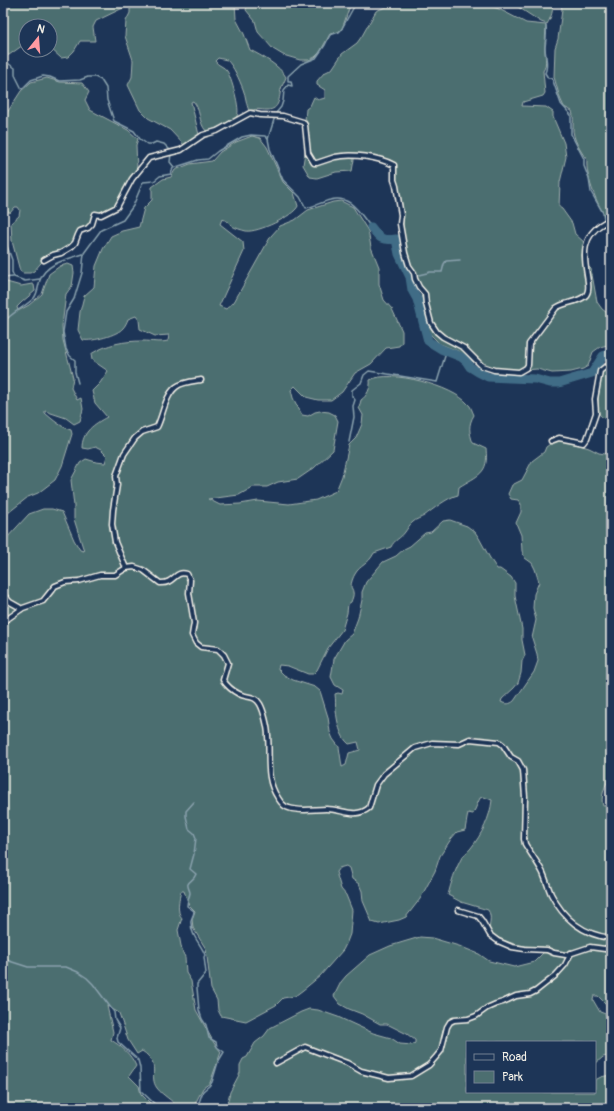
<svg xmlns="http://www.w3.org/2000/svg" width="614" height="1111" viewBox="0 0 614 1111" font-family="Pangolin,sans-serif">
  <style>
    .green { fill: #4c6e70; stroke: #a0b0ac }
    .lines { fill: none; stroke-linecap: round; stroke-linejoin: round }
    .stream { stroke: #89a1ad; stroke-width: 1.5 }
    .river { stroke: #416c86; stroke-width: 9 }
    .minor-casing { stroke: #f4f1e8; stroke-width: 7 }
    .minor { stroke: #1d3557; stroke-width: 4 }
  </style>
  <rect width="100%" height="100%" fill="#1d3557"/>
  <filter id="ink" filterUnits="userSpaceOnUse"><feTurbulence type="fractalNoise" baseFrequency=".025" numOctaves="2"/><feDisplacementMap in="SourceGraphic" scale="8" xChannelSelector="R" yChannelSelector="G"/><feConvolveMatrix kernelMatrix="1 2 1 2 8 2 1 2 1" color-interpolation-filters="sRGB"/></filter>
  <g filter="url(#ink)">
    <g class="green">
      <path d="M 3,3 L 235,3 L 236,19 L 244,34 L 250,50 C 262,56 280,66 286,77 C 285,81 282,85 281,89 C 279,97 280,110 267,110 C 260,110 256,108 249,111 C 246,104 246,96 243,89 C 239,79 234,67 227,60 L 218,58 L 215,61 C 218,66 224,66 227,71 C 231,77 241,110 237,116 C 233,124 217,127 209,131 L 206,131 C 198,122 201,109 193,101 L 191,102 L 199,135 L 184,145 L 170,130 L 148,118 L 140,110 L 128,85 L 132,77 L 133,60 L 125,36 L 126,21 L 130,13 L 130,7 L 125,7 L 96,21 L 93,27 L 95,41 L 80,41 L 74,51 L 68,57 L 61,58 L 50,48 L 50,26 L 26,26 L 26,43 L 9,55 L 3,56 Z"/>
      <polygon points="248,3 351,3 342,29 338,32 330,34 320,52 315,57 309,60 300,60 283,55 273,49 258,32 255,21 246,10"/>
      <path d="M 388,3 L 483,3 L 499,9 L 526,23 L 546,25 C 546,32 545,38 545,45 C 544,53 548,64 543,71 L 545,93 L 543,96 L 523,102 L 522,106 L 546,107 L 553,112 L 553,117 L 564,143 L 566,157 L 560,182 L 559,207 L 562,209 L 572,223 L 575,234 L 585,243 L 582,255 L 583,261 L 591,269 L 597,302 L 602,309 L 611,316 L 611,344 L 600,347 L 593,352 L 588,366 L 583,369 L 571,372 L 552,373 L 537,369 L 500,372 L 483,369 L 458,351 L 440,344 L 432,336 L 427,330 L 424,317 L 420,284 L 407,255 L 403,233 L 403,209 L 396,178 L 395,163 L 376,156 L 355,154 L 352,171 L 336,172 L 317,178 L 310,177 L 303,165 L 307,139 L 305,121 L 306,109 L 310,106 L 314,97 L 318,100 L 325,98 L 325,90 L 317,85 L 317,81 L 324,73 L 332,69 L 342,54 L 357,43 L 362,36 L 376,11 L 388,6 Z"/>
      <path d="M 512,3 L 552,3 C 554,9 551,18 547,24 L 541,22 Z"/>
      <path d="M 561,3 L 611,3 L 611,223 C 599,212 585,176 587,160 C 581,152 572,138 573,127 C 573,121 574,118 572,111 L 564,107 L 560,98 L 554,77 L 555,48 L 558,39 L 562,10 Z"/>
      <polygon points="47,78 60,82 82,83 89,92 85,100 90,110 128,130 138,139 136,145 137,169 114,206 91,221 85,228 76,235 74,242 71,246 65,249 46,257 34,271 30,273 23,273 20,271 12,241 11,223 19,216 20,210 18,207 15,207 10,213 7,211 4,198 3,199 3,119 21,91 31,82"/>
      <path d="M 252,136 L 260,138 L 267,147 L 283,182 L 294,193 L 298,206 C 294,216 257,233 246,231 C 242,230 235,228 232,226 C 228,222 227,220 222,219 L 220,224 L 243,242 L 244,251 L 219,306 L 226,309 L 234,302 L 271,236 L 280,226 L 295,220 L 308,210 L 333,202 L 341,201 L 353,207 L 368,231 L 371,247 L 379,267 L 379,284 L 384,300 L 392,309 L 402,331 L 402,342 L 399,346 L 386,348 L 371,364 L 355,373 L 342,392 L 331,400 L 318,400 L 306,397 L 295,386 L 291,390 L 293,398 L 302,415 L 308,416 L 315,412 L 320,411 L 329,412 L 335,415 L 338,421 L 333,450 L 314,468 L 298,479 L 278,482 L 267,487 L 253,487 L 239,495 L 208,499 L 220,505 L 240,504 L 258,501 L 289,504 L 316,500 L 336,491 L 342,476 L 349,445 L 356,438 L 362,424 L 363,415 L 359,408 L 361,400 C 367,396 371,388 370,380 C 390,369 453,386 468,404 C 471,406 472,411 474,415 C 468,425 469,432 473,443 L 486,449 C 489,474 478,475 459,487 L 458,495 C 448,497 432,510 424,516 C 421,518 416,519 413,522 C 409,525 408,528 405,532 C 401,538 394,540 391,547 L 374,553 C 368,565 360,565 355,574 C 353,577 351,583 351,586 C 351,588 353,590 353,592 C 354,595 352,599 351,602 L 348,604 L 347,613 L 342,630 L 328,648 L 317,670 L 313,674 L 308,674 L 288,666 L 279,665 L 278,669 L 284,675 L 293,680 L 315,687 L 320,691 L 328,717 L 330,732 L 333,739 L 339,747 L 342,767 L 346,765 L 349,753 L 360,750 L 358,742 L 349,744 C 340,737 337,721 336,710 C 335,705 336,701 335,694 L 338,693 L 342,694 L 343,690 L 335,685 L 331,677 L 334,659 L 345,640 L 352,634 L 358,618 L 362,600 L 362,592 L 366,582 L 383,562 L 396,556 L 404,549 L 410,546 L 425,533 L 431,532 L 443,521 L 450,520 L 467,526 L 475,532 L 479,538 L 491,560 L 497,569 L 500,569 L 511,577 L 515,583 L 515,596 L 522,629 L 522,640 L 525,655 L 522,661 L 521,673 L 518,683 L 514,688 L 502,699 L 501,702 C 507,705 510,704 514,701 L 534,672 L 538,661 L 537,654 L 532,638 L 536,620 L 533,608 L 534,594 L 539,582 L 535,569 L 532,563 L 525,558 L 522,551 L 521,535 L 516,523 L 521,512 L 521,504 L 518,500 L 511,499 L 508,494 L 512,485 L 522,480 L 532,461 L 544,452 L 546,447 L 553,442 L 562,440 L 589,448 L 599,453 L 605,454 L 611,452 L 611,777 C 605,782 600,799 603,806 L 611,805 L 611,1009 L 598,996 L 594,996 L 593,1000 L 600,1012 L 611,1016 L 611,1055 L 603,1057 L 595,1064 L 595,1042 L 467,1042 L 467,1092 L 595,1092 L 595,1080 L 601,1077 L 610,1075 L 611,1108 L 489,1108 L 481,1105 L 478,1108 L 226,1108 L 230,1092 L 240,1073 L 240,1065 L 243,1059 L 247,1057 L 255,1043 L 264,1036 L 270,1028 L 301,1012 L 309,1009 L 318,1010 L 338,1017 L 373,1033 L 391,1038 L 400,1044 L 412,1045 L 415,1043 L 415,1040 L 407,1034 L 387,1024 L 380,1024 L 362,1014 L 349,1009 L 340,1004 L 334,996 L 341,982 L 346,976 L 370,955 L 390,946 L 420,937 L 432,938 L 459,946 L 479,954 L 489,961 L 514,967 L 534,962 L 544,952 L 543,947 C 522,947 508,944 490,933 C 488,925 493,917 488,910 L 461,902 L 448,895 C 451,883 455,870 461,859 C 463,855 468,852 471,848 C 482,834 490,818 492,800 L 484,797 L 480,798 L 473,814 L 468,813 L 465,830 L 457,832 L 451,839 L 440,856 L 435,871 L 420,899 L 406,917 L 399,920 L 379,924 L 372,922 L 363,901 L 362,891 L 359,884 L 352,879 L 349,868 L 346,866 L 339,868 L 336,872 L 341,889 L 346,895 L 352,910 L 350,934 L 347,942 L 343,950 L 320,976 L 303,990 L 295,996 L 283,998 L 276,1005 L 246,1021 L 221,1016 L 218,1010 L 217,1000 L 211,989 L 206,949 L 193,928 L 192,919 L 195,911 L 189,905 L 184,891 L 181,891 C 179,899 176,912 182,918 L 178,930 L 182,951 L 185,957 L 186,973 L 191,981 L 196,1010 L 214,1043 L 221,1052 L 210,1083 L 203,1088 L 193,1108 L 178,1108 C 173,1100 163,1096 157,1088 C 148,1076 162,1064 142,1051 L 137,1054 L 128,1040 L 119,1013 L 107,1006 L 113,1032 L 111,1040 C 121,1046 131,1054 136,1066 L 129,1076 L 139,1086 L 141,1094 L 155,1108 L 3,1108 L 3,546 L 5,540 L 29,514 L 43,509 L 52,509 L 62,512 L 74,540 L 80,550 L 84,551 L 74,519 L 74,506 L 71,480 L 80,463 L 86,459 L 96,462 L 105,463 L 107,456 L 101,450 L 95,447 L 88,449 L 82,448 C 82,432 94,424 107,417 L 95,403 L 92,391 L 100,383 L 108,371 L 92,360 L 91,354 C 107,344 124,341 143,341 C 152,341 160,343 168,341 L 169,335 L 155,336 L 140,329 L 139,320 L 136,316 L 128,319 C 127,322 125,326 123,328 C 118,335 92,342 83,340 L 78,330 L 80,312 L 84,296 L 94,287 L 96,266 L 103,249 L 111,236 L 122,231 L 139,227 L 144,208 L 152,200 L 152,187 L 163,179 L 171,177 L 175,170 L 190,164 L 212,161 L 220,152 L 236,142 Z"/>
      <path d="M 68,264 L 73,266 L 74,273 L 72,286 L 66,294 L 62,326 L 63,340 L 73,378 L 71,388 L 77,400 L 81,398 L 83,409 L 80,421 L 74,424 L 66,418 L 45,411 L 45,413 C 53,420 61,427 71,430 L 72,434 L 62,466 L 55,480 L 38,493 L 28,497 L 8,513 L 3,511 L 3,281 L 21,286 L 32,284 L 34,285 L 35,291 L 22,302 L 17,307 L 18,311 L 29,305 L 42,294 L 49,274 L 60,266 Z"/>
      <path d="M 611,367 L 611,423 C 608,418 601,419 599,413 C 597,406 599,377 603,371 C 605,368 608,368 611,367 Z"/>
    </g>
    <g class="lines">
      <g class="stream">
        <path d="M 546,25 C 547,33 546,39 545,47 C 545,56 549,65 545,73 L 548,78 L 552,78 L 561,104 L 571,115 L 571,134 L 584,159 L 584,166 L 589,179 L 591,192 L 603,213 L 605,226 L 611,234"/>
        <polyline points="3,60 15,68 15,75 22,89 31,80 43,76 50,77 59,81 80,80 88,77 95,77 101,80 106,88 107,100 114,121 134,131 140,139 147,144 152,144 156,142 164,144 171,151"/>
        <polyline points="268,139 276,113 281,107 283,101 284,90 288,85 292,86 291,81 288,81 288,76 301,64 316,58 325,45 330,35 339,32 341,30 356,3"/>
        <polyline points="171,154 170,162 174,167"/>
        <polyline points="3,235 12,260 12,272 14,277 25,281 40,279"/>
        <polyline points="410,277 427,273 430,272 442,272 444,264 446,261 460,260"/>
        <polyline points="3,278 13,277"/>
        <path d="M 3,323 C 13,311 24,308 34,298 C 38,293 38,286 40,280 C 46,263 68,259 83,254"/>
        <path d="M 78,383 L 75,372 L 75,360 L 70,356 L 66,349 L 63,332 L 66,312 L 74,299 L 82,273 L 84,253 L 101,230 L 123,220 L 133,206 L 143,182 L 154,181 L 160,176 L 171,174 L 173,168 L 198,160 L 208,159 L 218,151 L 242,137 L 251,135 L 265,136 L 268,139 L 270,149 L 283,180 L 300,197 L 306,208 C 315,206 322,202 330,200 C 351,194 360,214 371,227"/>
        <polyline points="349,442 354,417 353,406 355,400 352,396 352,390 361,383 364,375 369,371 437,382 445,356 451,352"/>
        <path d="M 194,802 L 186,811 L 186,816 L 189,829 L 194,833 L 196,838 L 194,854 L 190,869 L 196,874 C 194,880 190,880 188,884 C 187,887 190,890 190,893 C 189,898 187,901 187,906 L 194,911 C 194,916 190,919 191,923 C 191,936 201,944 205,955 L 204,957 L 206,973 L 197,984 L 197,988 L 199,1010 L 202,1019 L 206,1025 L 209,1038 L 216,1042 L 217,1047 L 224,1052 L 218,1062 L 212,1082 L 209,1086 L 203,1091 L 197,1108"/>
        <path d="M 3,836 C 10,844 6,852 3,861"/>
        <polyline points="3,959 28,967 66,967 78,972 87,978 93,984 114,1012 115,1020 120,1028 117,1038 118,1042 138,1060 140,1068 141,1091 159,1108"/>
      </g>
      <path class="river" d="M 371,227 C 380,239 382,241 396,239 L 399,254 L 410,277 L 412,290 L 417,299 L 428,341 L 441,349 L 461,357 L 466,361 L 470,367 L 478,372 L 488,377 L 535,379 L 550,383 L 559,383 L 592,373 L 603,356 L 611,353"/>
      <g class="minor-casing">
        <g id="minor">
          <path d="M 44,260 L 53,255 L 61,253 L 71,247 L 75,243 L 78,235 L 80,231 L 88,228 L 92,224 L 95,214 L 101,215 L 117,207 L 132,179 L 149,158 L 181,150 L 203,135 L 217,131 L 250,113 L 260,115 L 283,116 L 303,122 L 305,125 L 308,153 L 314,163 L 317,163 C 323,161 329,159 335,157 C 352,153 379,157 394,165 L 394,180 L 396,186 L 401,215 L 400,224 L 405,253 L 409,266 L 414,273 L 415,279 L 419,287 L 425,294 L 426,304 L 431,323 L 437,332 L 443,337 L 464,348 L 482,366 L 494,370 L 519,372 L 526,368 L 528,365 L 529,344 L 556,308 C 564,302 577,303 585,296 C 598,285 566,244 605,222 L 611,227"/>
          <polyline points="551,441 559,438 584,443 587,439 596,413 595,399 600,371 605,367 611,366"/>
          <path d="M 126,568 L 115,542 L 112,524 L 113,510 L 117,485 L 116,476 L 124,454 L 135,438 L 142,432 L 157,427 C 163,415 165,396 176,387 C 182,382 194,381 201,380"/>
          <polyline points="3,594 10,602 19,607 21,609"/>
          <path d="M 3,622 L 23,608 L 43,601 L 55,586 L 65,582 L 79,581 L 100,575 L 115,575 L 126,568 L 134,567 L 143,570 L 160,583 C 175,584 174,570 187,574 L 190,580 L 189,593 L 194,623 L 192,635 L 196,643 L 201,647 L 218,649 L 224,655 L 228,663 L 223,680 C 227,686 233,691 239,694 C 247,698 255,695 260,704 C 264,711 268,728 268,736 C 270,758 265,779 278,798 C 281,803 284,807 289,808 C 301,812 314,809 326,809 C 342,809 355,819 369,808 L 376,785 L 384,774 L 415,748 L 432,743 L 459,744 L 470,739 L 499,742 L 503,745 L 511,757 L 518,761 L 523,770 L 525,797 L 524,839 L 525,844 C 531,854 538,863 543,873 C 546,880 548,887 551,894 C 563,918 583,935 611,938"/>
          <polyline points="458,910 478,916 482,921 490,935 498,941 512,947 525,949 547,950 554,953 566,955 590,947 605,949 611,946"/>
          <polyline points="276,1063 305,1047 347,1063 361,1071 389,1078 411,1076 429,1065 436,1057 441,1051 447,1027 450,1022 454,1020 468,1019 476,1016 487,1008 496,1004 503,1002 516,996 530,994 536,991 555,976 565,965 571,953"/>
        </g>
      </g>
      <use href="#minor" class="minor"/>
    </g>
  </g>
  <rect width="614" height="1111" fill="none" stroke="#1d3557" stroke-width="16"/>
  <rect x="8" y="8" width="598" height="1095" fill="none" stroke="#f4f1e8" stroke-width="1.5" filter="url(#ink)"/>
  <rect x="466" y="1041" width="130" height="52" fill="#1d3557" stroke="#738091"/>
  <rect x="474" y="1054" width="20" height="6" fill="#1d3557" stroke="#738091"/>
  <text x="502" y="1061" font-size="12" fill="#f4f1e8">Road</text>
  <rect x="474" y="1071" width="20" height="12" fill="#4c6e70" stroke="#738091"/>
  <text x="502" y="1081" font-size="12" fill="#f4f1e8">Park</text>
  <g transform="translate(38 38) rotate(17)"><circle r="19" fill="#1d3557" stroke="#738091"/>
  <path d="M0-3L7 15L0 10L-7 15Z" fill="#ff9aa2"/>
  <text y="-6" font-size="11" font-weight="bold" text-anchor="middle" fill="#f4f1e8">N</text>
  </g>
</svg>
